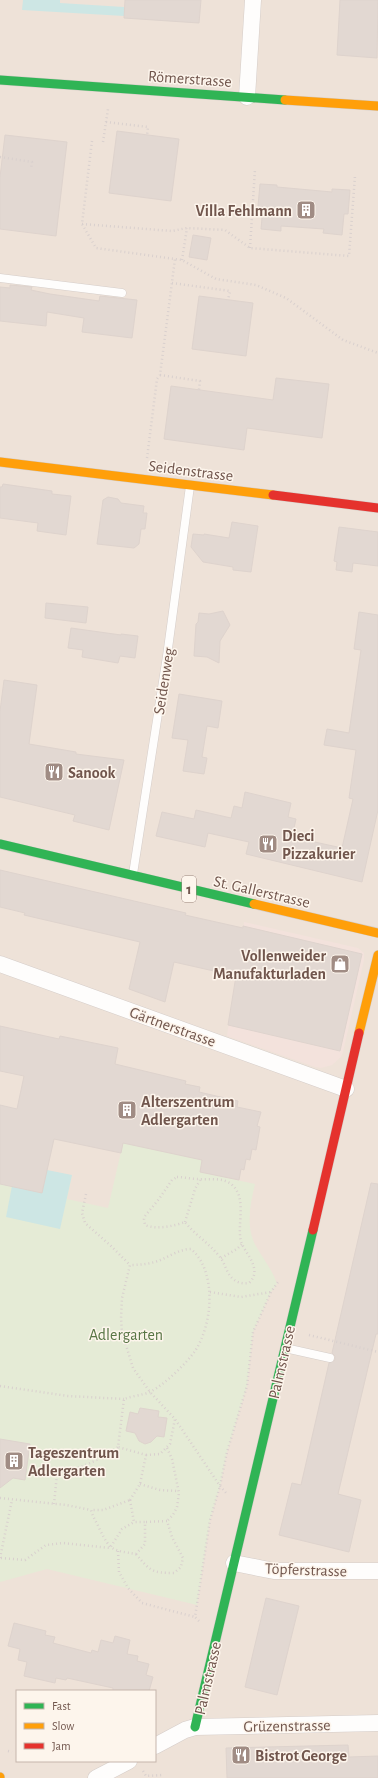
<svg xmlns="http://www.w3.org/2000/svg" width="378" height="1778" viewBox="0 0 378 1778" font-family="'Alegreya Sans',sans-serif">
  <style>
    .residential { fill: #eee2d8; fill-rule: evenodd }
    .commercial { fill: #f3e2dc }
    .green { fill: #e5ebd6 }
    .water { fill: #cde6e4 }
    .building { fill: #e2d8d2; stroke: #ded3cd }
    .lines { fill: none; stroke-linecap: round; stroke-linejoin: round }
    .lane-casing { stroke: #d5cdc9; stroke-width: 9 }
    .street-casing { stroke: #d5cdc9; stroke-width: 17 }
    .fast-casing { stroke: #d4ccc7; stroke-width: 10 }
    .slow-casing { stroke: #d4ccc7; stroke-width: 10 }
    .jam-casing { stroke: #d4ccc7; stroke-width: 10 }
    .path { stroke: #d9d0ce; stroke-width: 2.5; stroke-dasharray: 1 3; stroke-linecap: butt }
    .lane { stroke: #fefdfc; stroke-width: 8 }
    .street { stroke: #fefdfc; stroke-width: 16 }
    .fast { stroke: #30b455; stroke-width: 9 }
    .slow { stroke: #ff9f0a; stroke-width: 9 }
    .jam { stroke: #e5322d; stroke-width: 9 }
    .labels { text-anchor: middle; stroke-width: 3; stroke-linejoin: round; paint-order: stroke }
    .shield { fill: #fdf5ec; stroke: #9b867d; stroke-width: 1 }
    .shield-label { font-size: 15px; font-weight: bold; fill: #71564d }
    .street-label { font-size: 16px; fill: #71564d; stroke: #fdf5ec }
    .poi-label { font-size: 16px; font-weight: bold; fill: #71564d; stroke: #fdf5ec; text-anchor: start }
    .park-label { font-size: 16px; fill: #597646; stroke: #fdf5ec }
  </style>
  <rect width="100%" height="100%" fill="#f6f0ea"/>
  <path class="residential" d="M 0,0 L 378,0 L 378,1778 L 0,1778 ZM 17,1691 L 155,1691 L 155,1761 L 17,1761 Z"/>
  <polygon class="commercial" points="244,922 358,948 364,953 364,960 343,1052 341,1057 332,1065 321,1068 315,1067 227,1036"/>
  <path class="green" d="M 123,1143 L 202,1160 L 200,1172 L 255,1184 C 250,1205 245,1228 257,1248 C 264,1260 273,1271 277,1284 L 271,1292 L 253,1332 L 247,1386 L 227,1452 L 220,1486 L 210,1520 L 197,1605 L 47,1569 L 0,1582 L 0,1184 L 72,1175 L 67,1199 L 108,1208 Z"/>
  <g class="water">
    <polygon points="23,0 60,0 60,3 124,7 124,16 22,10"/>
    <polygon points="47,1170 72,1175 60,1229 6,1217 12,1186"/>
  </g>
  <g class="building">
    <polygon points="125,0 201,0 199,23 124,18"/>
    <polygon points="340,0 378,0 377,58 337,55"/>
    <polygon points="117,131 179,139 171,201 109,193"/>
    <polygon points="5,135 67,142 56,236 0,229 0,177"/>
    <polygon points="260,184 277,185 277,187 332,192 332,189 350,190 348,214 344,214 342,235 323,233 324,229 281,226 281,231 261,229 263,207 258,206"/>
    <polygon points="193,235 211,238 207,260 189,257"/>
    <polygon points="10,285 32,287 31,290 50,294 99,301 100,296 137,300 132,338 82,332 84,318 47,312 46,326 0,321 0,287 10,288"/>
    <polygon points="199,296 253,303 246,356 192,349"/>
    <polygon points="276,378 329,384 322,438 247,428 244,450 164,439 171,386 273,400"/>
    <polygon points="3,484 52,491 52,494 71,496 66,535 37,531 38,523 0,518 0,487 2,487"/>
    <polygon points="108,497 118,499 121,503 144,506 143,513 147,513 145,529 141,529 139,544 134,548 97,544 103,500"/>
    <polygon points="232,522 258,526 251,572 233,570 233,567 203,562 191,547 193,534 204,535 204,534 229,538"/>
    <polygon points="339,527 378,532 378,566 353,563 352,572 336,570 337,562 334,561"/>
    <polygon points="46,603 88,607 86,623 45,618"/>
    <polygon points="223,611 230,625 220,641 219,663 207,657 194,656 196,624 198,622 199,613 209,614"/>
    <polygon points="359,612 378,615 378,810 362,882 246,854 249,842 208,833 205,847 156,836 162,812 194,819 196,810 231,818 234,806 242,808 245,792 291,803 288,817 296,819 292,837 342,848 353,799 349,798 356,750 324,745 327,729 349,733 361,650 354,649"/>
    <polygon points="71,628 121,635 121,634 138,636 135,658 120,656 118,663 82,657 83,650 68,648"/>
    <polygon points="4,680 37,685 29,744 76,752 76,754 124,760 109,830 73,821 75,815 0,797 0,711"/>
    <polygon points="179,694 222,701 218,728 207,726 202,757 207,758 204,774 183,771 188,740 172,738"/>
    <polygon points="0,870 186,913 185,915 243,928 243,926 362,954 340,1051 228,1025 236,976 174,962 165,1002 129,989 140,942 24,915 25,913 0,907"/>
    <polygon points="0,1026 59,1039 60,1036 118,1048 115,1064 186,1081 185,1084 200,1087 199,1092 238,1101 237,1107 261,1112 257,1126 260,1127 256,1150 252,1149 250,1160 246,1159 244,1170 241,1169 239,1180 200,1172 202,1160 123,1143 121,1153 54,1139 42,1193 0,1184 0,1105 17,1109 24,1076 0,1071"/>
    <polygon points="371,1183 378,1184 378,1334 376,1334 338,1494 361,1500 349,1552 279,1535 292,1483 301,1485 329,1363 335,1360 335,1356 332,1353"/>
    <polygon points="140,1408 159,1411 158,1417 167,1418 164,1437 157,1436 151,1442 145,1444 139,1441 135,1433 126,1431 130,1412 138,1414"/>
    <polygon points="0,1439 30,1444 25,1480 13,1478 0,1488"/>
    <polygon points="266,1598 299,1606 277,1695 245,1687"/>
    <polygon points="14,1623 46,1631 45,1635 55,1637 53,1643 91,1653 92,1650 98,1652 101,1640 113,1643 115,1636 130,1640 127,1654 138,1656 137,1661 149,1664 146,1675 153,1677 149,1691 113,1691 113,1688 67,1678 66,1680 56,1678 55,1683 24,1676 27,1662 18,1660 20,1649 8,1646"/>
    <polygon points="348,1745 349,1757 378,1756 378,1778 227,1778 226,1748"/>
  </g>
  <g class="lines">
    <g class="lane-casing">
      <g id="lane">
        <polyline points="0,278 122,293"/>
        <polyline points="133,874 167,656 190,486"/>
        <polyline points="285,1348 330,1358"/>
      </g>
    </g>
    <g class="street-casing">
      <g id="street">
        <polyline points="247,97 253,0"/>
        <polyline points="0,964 346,1089"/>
        <polyline points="234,1563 274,1571 378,1571"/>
        <polyline points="155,1746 185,1730 195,1727 378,1723"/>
        <polyline points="96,1778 129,1761"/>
      </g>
    </g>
    <g class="fast-casing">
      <g id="fast">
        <polyline points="0,80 285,100"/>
        <polyline points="0,844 254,904"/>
        <polyline points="195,1727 313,1230"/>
      </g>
    </g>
    <g class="slow-casing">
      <g id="slow">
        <polyline points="285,100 378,106"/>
        <polyline points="0,462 273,495"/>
        <polyline points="254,904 378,933"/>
        <polyline points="359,1033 378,955"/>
        <polyline points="0,1777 0,1778"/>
      </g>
    </g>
    <g class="jam-casing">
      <g id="jam">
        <polyline points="273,495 378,508"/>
        <polyline points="313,1230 359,1033"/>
      </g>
    </g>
    <g class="path">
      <polyline points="106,122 148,127 147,135"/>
      <polyline points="92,141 82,224 96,248 182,260 216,279 256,285 286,298 343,340 378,353"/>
      <polyline points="103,142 108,109"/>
      <polyline points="0,157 32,162 31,169"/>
      <polyline points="82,224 172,231 187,228 225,230 250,248 349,256 355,176"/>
      <polyline points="250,248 255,169"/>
      <polyline points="182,260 187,228"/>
      <polyline points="172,283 230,291 228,300"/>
      <polyline points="160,375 200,381 199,390"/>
      <polyline points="147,458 157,379 160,375 175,259"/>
      <path d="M 177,1177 C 184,1177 191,1179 198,1179 C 209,1180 222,1177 231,1184 C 249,1198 235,1228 242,1244 C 246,1254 263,1270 249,1283 C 243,1284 237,1283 232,1278 C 226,1272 225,1263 220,1257 C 209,1243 195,1235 185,1222 C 174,1226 157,1230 145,1225 L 144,1219 L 145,1216 L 159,1199 L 172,1180 Z"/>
      <polyline points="86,1194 82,1213 85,1223 111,1246 130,1265 122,1298 121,1318 122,1332 133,1368 150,1392 175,1419 220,1486 227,1494"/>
      <polyline points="185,1222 195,1189 200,1180"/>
      <polyline points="221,1258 237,1249 242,1244"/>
      <polyline points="210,1292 241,1297 271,1292"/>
      <polyline points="309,1335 378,1352"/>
      <polyline points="0,1386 68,1396 124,1399"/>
      <polyline points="167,1448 172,1459 179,1493 177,1507 173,1515 167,1521"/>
      <polyline points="146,1455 160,1454 170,1444 175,1419"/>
      <polyline points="140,1484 160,1490 178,1491"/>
      <polyline points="0,1498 66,1505 91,1510"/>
      <path d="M 130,1500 L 140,1484 L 146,1455 L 118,1447 L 124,1399 C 132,1396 143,1395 150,1392 C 165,1384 185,1365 195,1351 C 213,1324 217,1271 191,1249 C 179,1249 169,1257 158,1261 C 149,1264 140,1265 130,1265"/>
      <path d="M 130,1500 L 134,1522 L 145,1522 L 145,1544 L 136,1554 C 113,1550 111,1552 100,1530 C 97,1523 93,1518 91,1510 L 103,1510 Z"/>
      <path d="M 54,1504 L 57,1474 C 81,1468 98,1461 118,1447"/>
      <polyline points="118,1551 119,1572 128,1588 142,1603 195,1617"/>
      <path d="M 136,1554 C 150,1571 152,1573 174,1573 L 181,1567 L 183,1558 L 172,1537 L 167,1521 L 145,1522"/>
      <polyline points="0,1558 12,1500"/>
      <polyline points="1,1558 25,1560 46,1545 63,1543 110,1548 122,1529 134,1522"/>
      <polyline points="199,1621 195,1617 210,1520 220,1486 227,1452 247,1386 253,1332 271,1292 278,1282"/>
      <polyline points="8,1751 12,1752"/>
      <polyline points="143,1771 146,1776 163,1775"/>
    </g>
    <use href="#lane" class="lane"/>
    <use href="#street" class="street"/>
    <use href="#fast" class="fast"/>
    <use href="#slow" class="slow"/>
    <use href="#jam" class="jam"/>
  </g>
  <defs>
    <g id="building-square" transform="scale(1)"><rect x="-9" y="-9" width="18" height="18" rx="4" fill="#a08c84" stroke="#fdf5ec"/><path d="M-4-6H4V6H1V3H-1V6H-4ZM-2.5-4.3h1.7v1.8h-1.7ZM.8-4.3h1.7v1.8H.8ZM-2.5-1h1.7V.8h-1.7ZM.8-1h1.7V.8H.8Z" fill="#fff"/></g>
    <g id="restaurant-square" transform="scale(1)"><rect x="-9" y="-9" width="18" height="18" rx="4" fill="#a08c84" stroke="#fdf5ec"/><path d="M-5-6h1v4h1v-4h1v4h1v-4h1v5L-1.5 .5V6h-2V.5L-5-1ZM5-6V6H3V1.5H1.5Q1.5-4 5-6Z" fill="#fff"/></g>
    <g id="shop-square" transform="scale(1)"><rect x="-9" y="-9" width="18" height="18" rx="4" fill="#a08c84" stroke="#fdf5ec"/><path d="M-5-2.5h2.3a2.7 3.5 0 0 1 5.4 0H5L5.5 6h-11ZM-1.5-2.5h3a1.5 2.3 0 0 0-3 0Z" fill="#fff"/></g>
  </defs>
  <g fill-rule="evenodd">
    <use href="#building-square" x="306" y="210"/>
    <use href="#restaurant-square" x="54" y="772"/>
    <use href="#restaurant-square" x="268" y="844"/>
    <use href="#shop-square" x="340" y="964"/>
    <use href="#building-square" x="127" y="1110"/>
    <use href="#building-square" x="14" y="1461"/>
    <use href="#restaurant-square" x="241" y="1755"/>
  </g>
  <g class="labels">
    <rect class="shield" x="182" y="876" width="14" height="26" rx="3"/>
    <g class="shield-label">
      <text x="189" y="894">1</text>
    </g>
    <g class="street-label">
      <text transform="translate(190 78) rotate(4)" y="6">Römerstrasse</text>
      <text transform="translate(191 470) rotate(7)" y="6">Seidenstrasse</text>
      <text transform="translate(163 681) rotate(-81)" y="6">Seidenweg</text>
      <text transform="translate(262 891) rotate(13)" y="6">St. Gallerstrasse</text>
      <text transform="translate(173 1026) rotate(20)" y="6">Gärtnerstrasse</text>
      <text transform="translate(281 1362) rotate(-77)" y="6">Palmstrasse</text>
      <text transform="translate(306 1569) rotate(2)" y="6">Töpferstrasse</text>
      <text transform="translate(207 1678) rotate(-77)" y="6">Palmstrasse</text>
      <text transform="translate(287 1725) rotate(-1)" y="6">Grüzenstrasse</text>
    </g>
    <g class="poi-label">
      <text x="292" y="216" text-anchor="end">Villa Fehlmann</text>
      <text x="68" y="778">Sanook</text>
      <text x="282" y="841">Dieci<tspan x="282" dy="18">Pizzakurier</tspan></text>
      <text x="326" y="961" text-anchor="end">Vollenweider<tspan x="326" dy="18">Manufakturladen</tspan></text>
      <text x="141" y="1107">Alterszentrum<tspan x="141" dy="18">Adlergarten</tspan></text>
      <text x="28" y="1458">Tageszentrum<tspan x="28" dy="18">Adlergarten</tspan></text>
      <text x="255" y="1761">Bistrot George</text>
    </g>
    <g class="park-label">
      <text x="126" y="1340">Adlergarten</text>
    </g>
  </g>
  <rect x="16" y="1690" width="140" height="72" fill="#fdf5ec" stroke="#c5b5ac"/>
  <rect x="24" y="1703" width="20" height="6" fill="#30b455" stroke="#c5b5ac"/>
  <text x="52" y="1710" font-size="12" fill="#71564d">Fast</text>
  <rect x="24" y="1723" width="20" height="6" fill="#ff9f0a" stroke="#c5b5ac"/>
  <text x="52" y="1730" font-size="12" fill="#71564d">Slow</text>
  <rect x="24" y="1743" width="20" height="6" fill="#e5322d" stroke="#c5b5ac"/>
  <text x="52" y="1750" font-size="12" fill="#71564d">Jam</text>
</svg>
